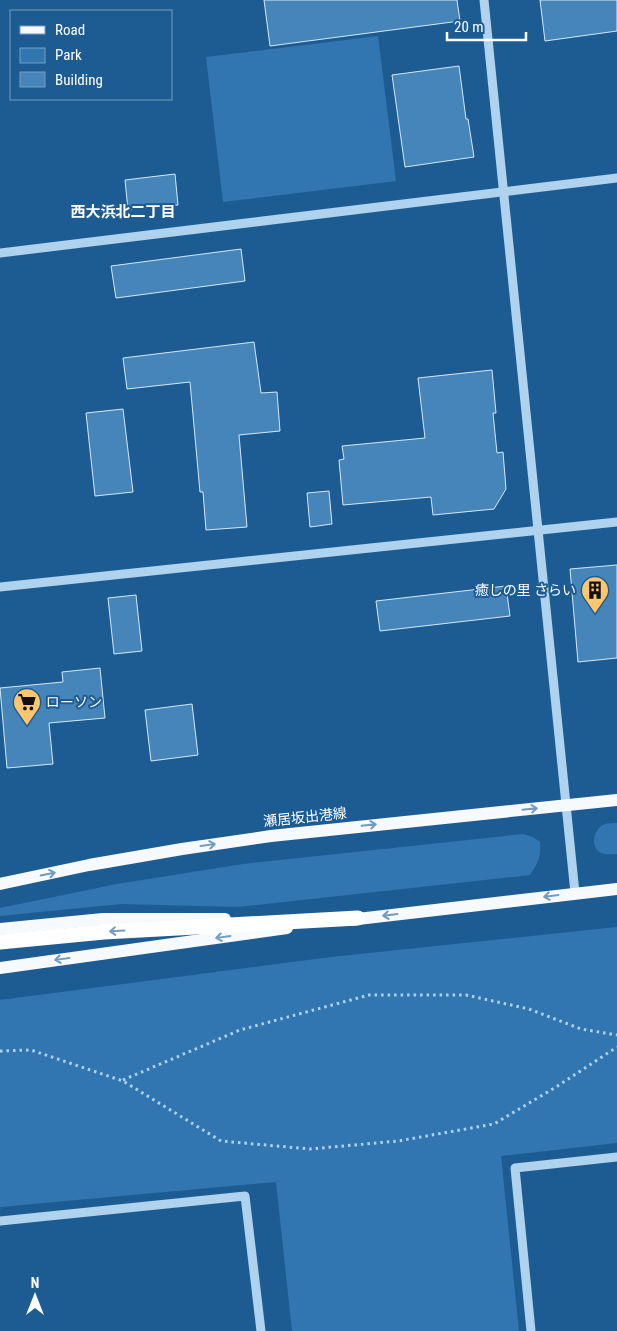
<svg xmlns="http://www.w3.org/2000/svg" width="617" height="1331" viewBox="0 0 617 1331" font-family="'Roboto Condensed','Noto Sans JP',sans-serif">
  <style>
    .green { fill: #3176b0 }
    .building { fill: #4685b9; stroke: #d5e9fa }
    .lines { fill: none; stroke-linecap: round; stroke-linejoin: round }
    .path { stroke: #afd2ee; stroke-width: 3; stroke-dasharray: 2.5 4; stroke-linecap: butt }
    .minor { stroke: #afd2ee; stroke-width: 9 }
    .major { stroke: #f6faff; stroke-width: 12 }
    .highway { stroke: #fff; stroke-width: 15 }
    .oneway { stroke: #749bbe }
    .oneway2 { stroke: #779dbe }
    .labels { text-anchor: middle; stroke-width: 4; stroke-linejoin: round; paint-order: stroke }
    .poi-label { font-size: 14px; fill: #fff; stroke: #1d5c93; text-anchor: end }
    .street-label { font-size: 14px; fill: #fff; stroke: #1d5c93 }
    .neighbourhood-label { font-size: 15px; font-weight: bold; fill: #fff; stroke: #1d5c93 }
  </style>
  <rect width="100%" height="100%" fill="#1d5c93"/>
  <g class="green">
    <polygon points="378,36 396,181 223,202 206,57"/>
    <path d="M 617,823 L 617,854 C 612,854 606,855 601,853 C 589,846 594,828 605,824 C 608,823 613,823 617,823 Z"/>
    <path d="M 523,834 L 533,837 L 540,842 C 541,857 538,863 530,875 L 237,907 L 121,904 L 0,916 L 0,908 L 117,884 L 243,864 Z"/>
    <polygon points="617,927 617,1143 501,1156 519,1331 292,1331 276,1182 0,1207 0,1000 331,957"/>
  </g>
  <g class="building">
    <polygon points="264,0 457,0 460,21 270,46"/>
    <polygon points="540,0 617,0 617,31 545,41"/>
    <polygon points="459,66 466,119 468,119 474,157 405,167 392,75"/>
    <polygon points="175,174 178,205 128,210 125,180"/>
    <polygon points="241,249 245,281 116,298 111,266"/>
    <polygon points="254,342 261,393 277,392 280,431 239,435 247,527 206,530 203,492 200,492 190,382 127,389 123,358"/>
    <polygon points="492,370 496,413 493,413 497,453 503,452 506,489 494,509 433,515 431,497 343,505 339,460 344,459 342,446 425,438 418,378"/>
    <polygon points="123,409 133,492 95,496 86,413"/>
    <polygon points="329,491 332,524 310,527 307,493"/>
    <polygon points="617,565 617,658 578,662 570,569"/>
    <polygon points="506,586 510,616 380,631 376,601"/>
    <polygon points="136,595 142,651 114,654 108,598"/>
    <polygon points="100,668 105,718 49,723 53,764 7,768 0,688 63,682 62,672"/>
    <polygon points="192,704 198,755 151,761 145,710"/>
  </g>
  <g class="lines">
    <g class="path">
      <polyline points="0,1051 31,1050 123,1081 221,1141 310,1149 398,1141 494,1124 556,1087 617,1047"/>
      <polyline points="123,1080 240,1030 369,995 466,995 529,1009 581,1029 617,1035"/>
    </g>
    <g class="minor">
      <polyline points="484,0 575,893"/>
      <polyline points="0,253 617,178"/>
      <polyline points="0,587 617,522"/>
      <polyline points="0,1221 245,1196 261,1331"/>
      <polyline points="531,1331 515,1168 617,1157"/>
    </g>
    <g class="major">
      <polyline points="0,884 89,865 182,849 271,836 617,800"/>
      <polyline points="349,920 617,889"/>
      <polyline points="0,929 103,919 225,919"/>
      <polyline points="0,968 287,928"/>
    </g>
    <polyline class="highway" points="0,942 104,932 358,918"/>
  </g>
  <defs><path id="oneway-shaft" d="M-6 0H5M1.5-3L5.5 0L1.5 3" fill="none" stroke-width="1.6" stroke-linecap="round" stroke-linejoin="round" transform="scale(1.25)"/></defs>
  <g class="oneway">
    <use href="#oneway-shaft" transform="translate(530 809) rotate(-6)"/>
    <use href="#oneway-shaft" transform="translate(369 825) rotate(-6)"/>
    <use href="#oneway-shaft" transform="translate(208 845) rotate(-8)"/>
    <use href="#oneway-shaft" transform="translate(48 874) rotate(-12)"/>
    <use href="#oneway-shaft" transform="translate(551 896) rotate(173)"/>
    <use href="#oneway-shaft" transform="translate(390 915) rotate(173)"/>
    <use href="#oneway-shaft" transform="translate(223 937) rotate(172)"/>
    <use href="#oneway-shaft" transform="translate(62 959) rotate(172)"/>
  </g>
  <use class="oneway2" href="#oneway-shaft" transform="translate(117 931) rotate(177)"/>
  <defs>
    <g id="building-pin" transform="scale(1.4375)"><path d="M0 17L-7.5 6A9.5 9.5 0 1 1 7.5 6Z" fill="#fdc66e" stroke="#1d5c93"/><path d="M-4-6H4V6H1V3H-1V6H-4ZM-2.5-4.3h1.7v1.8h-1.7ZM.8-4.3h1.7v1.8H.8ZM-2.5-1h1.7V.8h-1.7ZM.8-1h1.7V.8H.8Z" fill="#111"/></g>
    <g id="supermarket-pin" transform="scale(1.4375)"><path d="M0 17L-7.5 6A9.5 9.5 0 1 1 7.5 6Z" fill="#fdc66e" stroke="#1d5c93"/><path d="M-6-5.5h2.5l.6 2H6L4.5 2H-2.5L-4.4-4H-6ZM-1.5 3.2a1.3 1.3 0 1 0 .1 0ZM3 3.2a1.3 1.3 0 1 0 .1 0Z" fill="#111"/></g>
  </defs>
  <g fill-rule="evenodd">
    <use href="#building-pin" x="595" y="590"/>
    <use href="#supermarket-pin" x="27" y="702"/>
  </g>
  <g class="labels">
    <g class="poi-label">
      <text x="576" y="595">癒しの里 さらい</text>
      <text x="46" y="707" text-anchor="start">ローソン</text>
    </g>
    <g class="street-label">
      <text transform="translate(305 817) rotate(-6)" y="5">瀬居坂出港線</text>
    </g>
    <g class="neighbourhood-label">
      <text x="123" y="217">西大浜北二丁目</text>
    </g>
  </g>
  <rect x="10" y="10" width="162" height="90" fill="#1d5c93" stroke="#779dbe"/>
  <rect x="20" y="26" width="25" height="8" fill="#f6faff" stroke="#779dbe"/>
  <text x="55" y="35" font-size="15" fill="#ffffff">Road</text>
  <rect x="20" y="48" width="25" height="15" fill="#3176b0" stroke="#779dbe"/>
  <text x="55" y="60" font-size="15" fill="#ffffff">Park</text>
  <rect x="20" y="72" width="25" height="15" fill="#4685b9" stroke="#779dbe"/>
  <text x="55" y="85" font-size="15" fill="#ffffff">Building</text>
  <g transform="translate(35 1296)" stroke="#1d5c93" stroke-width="4" paint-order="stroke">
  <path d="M0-4L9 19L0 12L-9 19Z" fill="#ffffff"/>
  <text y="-8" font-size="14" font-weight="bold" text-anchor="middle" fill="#ffffff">N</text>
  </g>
  <path d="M447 32v8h79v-8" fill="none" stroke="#ffffff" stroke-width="2.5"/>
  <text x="454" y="32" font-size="15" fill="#ffffff" stroke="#1d5c93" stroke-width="4" paint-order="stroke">20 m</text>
</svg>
